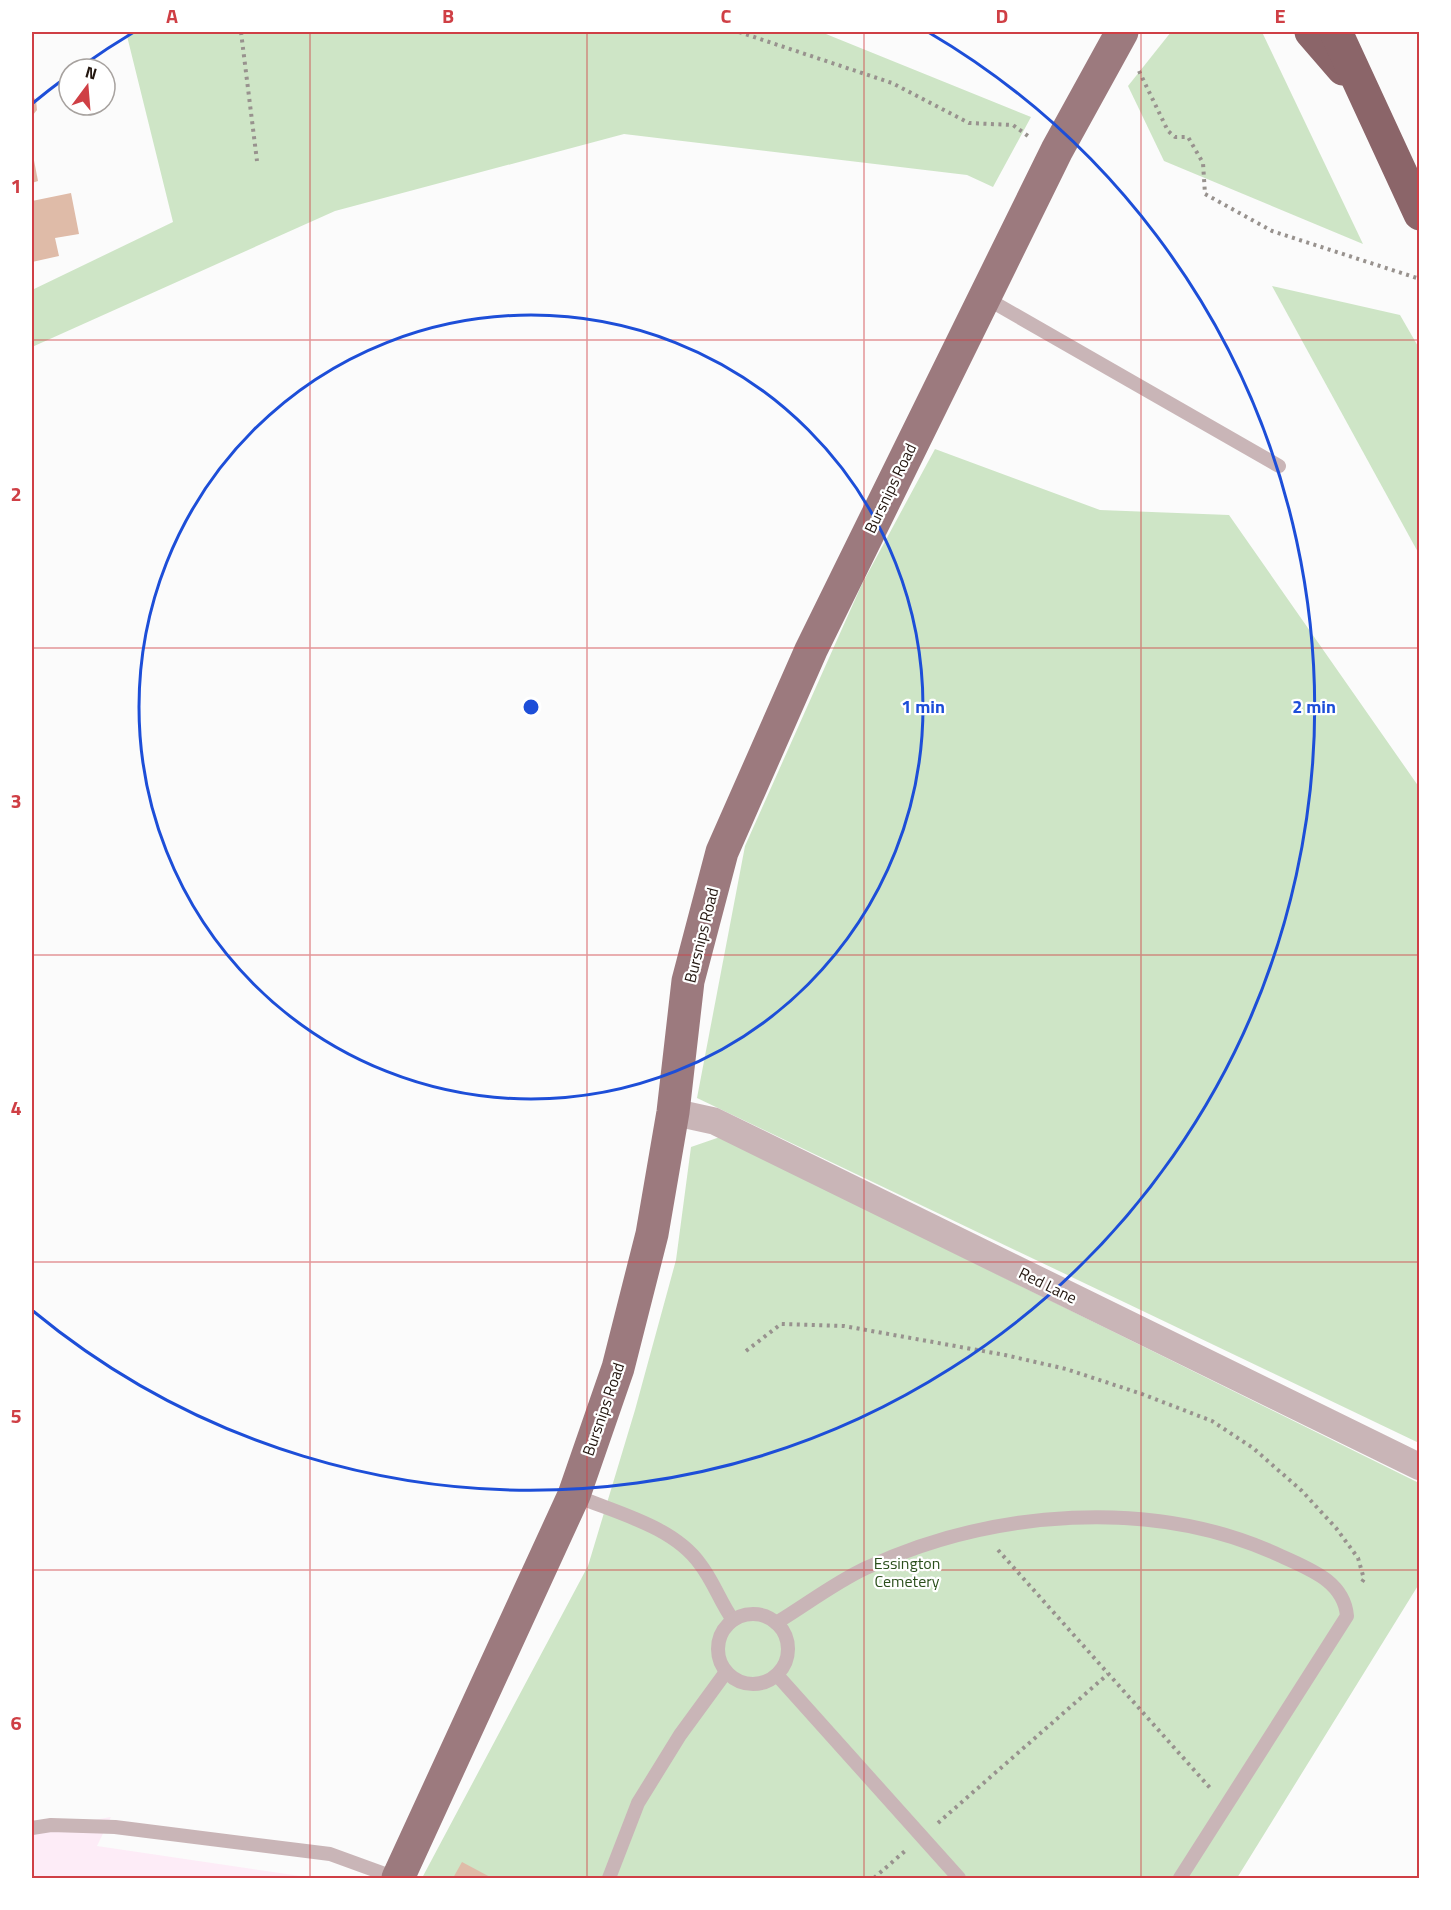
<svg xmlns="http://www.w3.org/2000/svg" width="1451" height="1910" viewBox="0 0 1451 1910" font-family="'Titillium Web',sans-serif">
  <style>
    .commercial { fill: #fdecf7 }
    .green { fill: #cee5c6 }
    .building { fill: #dfbba8 }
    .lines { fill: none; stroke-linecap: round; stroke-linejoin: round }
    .path { stroke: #98928e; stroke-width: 4; stroke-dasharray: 3 4.5; stroke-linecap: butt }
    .service { stroke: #c9b5b7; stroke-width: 14 }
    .minor { stroke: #c9b5b7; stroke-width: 27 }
    .primary { stroke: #9c7a7e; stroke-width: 33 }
    .motorway { stroke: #8b6569; stroke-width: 33 }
    .grid { fill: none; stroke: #cf3f45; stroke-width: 1.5; stroke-opacity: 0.55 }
    .ring { fill: none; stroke: #1d4ed8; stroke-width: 3 }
    .labels { text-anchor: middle; stroke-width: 4.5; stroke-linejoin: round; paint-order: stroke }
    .street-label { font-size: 16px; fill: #23160f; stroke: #fff }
    .park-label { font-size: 16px; fill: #2b4f1c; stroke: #fff }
    .centre { fill: #1d4ed8; stroke: #fff; stroke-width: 3 }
    .ring-label { font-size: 18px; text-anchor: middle; font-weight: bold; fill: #1d4ed8; stroke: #fff; stroke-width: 4.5; stroke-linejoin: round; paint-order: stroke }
    .neatline { fill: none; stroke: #cf3f45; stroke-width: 2 }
    .grid-label { font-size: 20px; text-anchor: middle; font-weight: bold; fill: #cf3f45 }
  </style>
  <rect width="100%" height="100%" fill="#fbfbfb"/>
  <polygon class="commercial" points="111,1817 97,1846 314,1878 32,1878 32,1831"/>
  <g class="green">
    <polygon points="126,32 821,32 1031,117 993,187 967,175 624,134 335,211 32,347 32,290 173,222"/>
    <polygon points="1171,32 1262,32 1363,244 1164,161 1128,86"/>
    <polygon points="1272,286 1400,315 1419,348 1419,554"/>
    <polygon points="935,449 1100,510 1229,515 1419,787 1419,1443 697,1098 745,846 862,584"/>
    <polygon points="720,1137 1419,1483 1419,1584 1237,1878 422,1878 588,1566 635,1410 676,1260 691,1147"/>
  </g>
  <g class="building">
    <polygon points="32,96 36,100 37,110 32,116"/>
    <polygon points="32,150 38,181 32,183"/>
    <polygon points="71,193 79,234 55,238 59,256 32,262 32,201"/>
    <polygon points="462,1862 492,1878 453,1878"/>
  </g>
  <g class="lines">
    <g class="path">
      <polyline points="241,32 257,161"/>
      <polyline points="739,32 892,83 969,123 1013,125 1028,136"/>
      <polyline points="1139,71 1168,131 1175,137 1188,137 1203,163 1205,194 1272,231 1420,279"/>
      <polyline points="746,1351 781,1324 844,1326 1005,1355 1066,1369 1142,1394 1212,1421 1253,1448 1302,1491 1336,1528 1358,1558 1364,1579 1360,1585"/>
      <polyline points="998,1550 1211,1789"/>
      <polyline points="938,1823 1108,1674"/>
      <polyline points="874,1878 905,1851"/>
    </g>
    <g class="service">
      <polyline points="984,297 1279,466"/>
      <path d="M 574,1495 C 616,1513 673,1526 700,1564 C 714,1582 720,1602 733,1620"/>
      <circle cx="753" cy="1649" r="35"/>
      <path d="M 776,1623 C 806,1605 834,1583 866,1568 C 991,1510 1153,1496 1281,1556 C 1309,1569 1344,1581 1347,1616 L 1180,1878"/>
      <polyline points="777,1675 959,1878"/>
      <polyline points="32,1828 51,1825 115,1827 330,1854 396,1878"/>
      <polyline points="609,1878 638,1803 680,1735 726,1672"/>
    </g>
    <polyline class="minor" points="673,1112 714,1121 1420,1467"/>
    <polyline class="primary" points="398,1878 574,1495 618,1368 652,1234 673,1112 688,981 722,852 811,650 1057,150 1122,32"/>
    <g class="motorway">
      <polyline points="1311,32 1343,69"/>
      <polyline points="1336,32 1420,214"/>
    </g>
  </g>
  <path class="grid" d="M 310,32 L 310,1878M 587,32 L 587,1878M 864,32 L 864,1878M 1141,32 L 1141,1878M 32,340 L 1420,340M 32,648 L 1420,648M 32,955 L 1420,955M 32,1262 L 1420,1262M 32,1570 L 1420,1570"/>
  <g class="ring">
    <circle cx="531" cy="707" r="392"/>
    <path d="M33 103A783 783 0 0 1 65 78M82 66A783 783 0 0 1 134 32M928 32A783 783 0 1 1 33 1311"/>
  </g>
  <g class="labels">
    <g class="street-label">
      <text transform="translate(890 488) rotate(-64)" y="6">Bursnips Road</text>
      <text transform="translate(701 935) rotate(-76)" y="6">Bursnips Road</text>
      <text transform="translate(1048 1285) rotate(26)" y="6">Red Lane</text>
      <text transform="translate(603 1409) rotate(-71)" y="6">Bursnips Road</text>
    </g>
    <g class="park-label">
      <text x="907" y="1569">Essington<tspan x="907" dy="18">Cemetery</tspan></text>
    </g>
  </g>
  <circle cx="531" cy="707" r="9" class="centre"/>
  <g class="ring-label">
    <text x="923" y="713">1 min</text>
    <text x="1314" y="713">2 min</text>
  </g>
  <rect width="1451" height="1910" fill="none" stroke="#ffffff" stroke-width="66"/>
  <g transform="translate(87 87) rotate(16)"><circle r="28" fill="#ffffff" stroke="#a7a29f" stroke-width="1.5"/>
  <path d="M0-4.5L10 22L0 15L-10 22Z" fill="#cf3f45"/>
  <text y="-9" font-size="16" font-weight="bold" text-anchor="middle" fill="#23160f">N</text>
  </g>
  <rect x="33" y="33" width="1385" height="1844" class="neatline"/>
  <g class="grid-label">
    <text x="172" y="23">A</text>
    <text x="448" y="23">B</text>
    <text x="726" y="23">C</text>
    <text x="1002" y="23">D</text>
    <text x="1280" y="23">E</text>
    <text x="16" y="193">1</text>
    <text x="16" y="501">2</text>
    <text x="16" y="808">3</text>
    <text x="16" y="1115">4</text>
    <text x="16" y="1423">5</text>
    <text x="16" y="1730">6</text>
  </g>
</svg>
